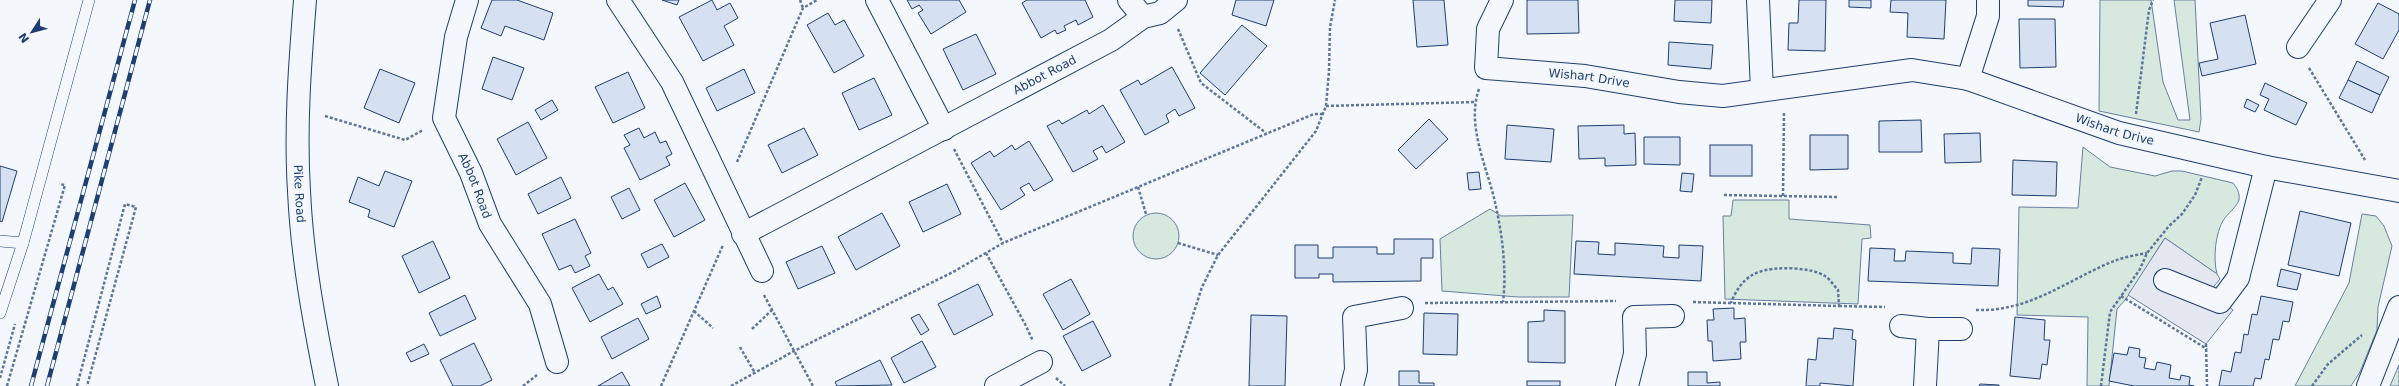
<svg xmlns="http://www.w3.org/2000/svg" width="2399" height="386" viewBox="0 0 2399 386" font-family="'DejaVu Sans',sans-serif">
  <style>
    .green { fill: #d7e8df; stroke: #687fa3 }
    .parking { fill: #e3e8f0; stroke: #687fa3 }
    .building { fill: #d5e0f0; stroke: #1d3f73 }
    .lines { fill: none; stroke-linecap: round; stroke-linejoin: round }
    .service-casing { stroke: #1d3f73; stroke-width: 12 }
    .minor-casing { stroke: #1d3f73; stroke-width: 24 }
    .tertiary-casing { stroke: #1d3f73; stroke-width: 24 }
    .path { stroke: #5e769c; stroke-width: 2.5; stroke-dasharray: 3 2; stroke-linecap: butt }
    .service { stroke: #f4f7fb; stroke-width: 11 }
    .minor { stroke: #f4f7fb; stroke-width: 22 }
    .tertiary { stroke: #f4f7fb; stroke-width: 22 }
    .rail-casing { stroke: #1d3f73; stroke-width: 4.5 }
    .rail { stroke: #f4f7fb; stroke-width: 3; stroke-dasharray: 9; stroke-linecap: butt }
    .labels { text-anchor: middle; stroke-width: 3; stroke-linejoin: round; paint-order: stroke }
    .street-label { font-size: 12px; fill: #1d3f73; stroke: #f4f7fb }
  </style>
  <rect width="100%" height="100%" fill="#f4f7fb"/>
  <g class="green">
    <polygon points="2100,0 2151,0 2163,82 2178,120 2190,120 2174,0 2195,0 2201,119 2199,132 2099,111"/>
    <path d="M 2083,147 L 2110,167 L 2155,176 L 2172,171 L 2182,171 L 2233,183 C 2237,188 2240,193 2239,200 C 2237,206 2228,214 2224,219 C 2215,233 2213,259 2217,274 L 2165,238 C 2149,261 2136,290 2117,309 L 2109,386 L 2087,386 L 2088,317 L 2017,315 L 2019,207 L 2078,208 Z"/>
    <polygon points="1733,200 1789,200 1789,219 1870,225 1871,238 1862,239 1858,304 1725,299 1723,216 1731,216"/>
    <polygon points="1490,209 1501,216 1573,215 1569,297 1518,297 1442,291 1440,239"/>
    <circle cx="1156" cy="236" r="23"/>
    <polygon points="2362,214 2376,216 2384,226 2392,246 2378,307 2377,330 2360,372 2351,386 2295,386 2349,283"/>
    <polygon points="2399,365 2399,386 2390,386"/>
  </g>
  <polygon class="parking" points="2165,238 2217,274 2220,279 2210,291 2233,310 2206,344 2128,295"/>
  <g class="building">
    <polygon points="492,0 517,0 553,13 544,40 505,26 501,36 481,28"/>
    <polygon points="662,0 679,0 677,5"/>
    <polygon points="712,0 717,10 730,3 738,18 724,26 734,45 703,61 679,17"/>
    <polygon points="907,0 959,0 966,12 931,34 918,13 923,10 919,5 912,9"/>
    <polygon points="1027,0 1085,0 1093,17 1078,25 1076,20 1064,26 1066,30 1057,34 1055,30 1041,38 1022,3"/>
    <polygon points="1236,0 1274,0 1266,26 1232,15"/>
    <polygon points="1413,0 1444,0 1448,45 1417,47"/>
    <polygon points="1527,0 1578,0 1579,33 1527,34"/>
    <polygon points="1675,0 1712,0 1711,23 1674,21"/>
    <polygon points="1799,0 1826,0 1825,51 1788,50 1789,23 1798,23"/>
    <polygon points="1849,0 1871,0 1871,8 1849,7"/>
    <polygon points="1891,0 1946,0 1944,39 1907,37 1908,13 1890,12"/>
    <polygon points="2028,0 2064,0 2063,7 2028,6"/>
    <polygon points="2378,3 2399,14 2399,30 2383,59 2355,44"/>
    <polygon points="828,13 835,25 844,20 864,56 834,73 807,25"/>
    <polygon points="2245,15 2256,64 2202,76 2199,63 2218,59 2210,23"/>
    <polygon points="2019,19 2055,19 2056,67 2020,68"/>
    <polygon points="1242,25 1267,46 1225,95 1200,73"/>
    <polygon points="976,34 996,74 963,90 943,49"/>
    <polygon points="1669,42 1713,45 1711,69 1668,65"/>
    <polygon points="493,57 524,68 512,100 482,89"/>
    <polygon points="2357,61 2389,77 2380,95 2348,80"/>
    <polygon points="1172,67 1195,108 1179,116 1175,109 1166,115 1169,122 1145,135 1120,90 1138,80 1141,85"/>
    <polygon points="380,69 415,83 399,123 364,108"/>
    <polygon points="744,69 755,93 717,111 706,88"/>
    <polygon points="628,72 645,108 613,123 595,87"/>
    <polygon points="874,78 892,115 859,130 842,93"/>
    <polygon points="2348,80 2380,95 2372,113 2339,98"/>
    <polygon points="2265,83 2307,103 2296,125 2264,110 2269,99 2260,95"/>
    <polygon points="2247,99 2259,105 2255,112 2244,107"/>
    <polygon points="552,100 558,110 541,120 535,110"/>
    <polygon points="1103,105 1125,142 1106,153 1102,146 1093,151 1098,159 1073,172 1047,126 1059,120 1062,124 1087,110 1089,114"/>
    <polygon points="1429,119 1448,139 1416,169 1398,150"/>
    <polygon points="1921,120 1922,152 1879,152 1879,121"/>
    <polygon points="528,122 547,158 516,175 497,139"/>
    <polygon points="1507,125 1554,129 1551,162 1505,159"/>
    <polygon points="1624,125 1624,134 1635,133 1636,165 1605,166 1605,158 1579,159 1578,126"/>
    <polygon points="639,128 644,138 655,132 660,143 666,141 672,154 666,157 670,165 640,180 624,148 630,145 624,135"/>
    <polygon points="804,128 818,155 782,173 768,145"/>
    <polygon points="1980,133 1981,162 1945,163 1944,134"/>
    <polygon points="1810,135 1848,135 1848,169 1810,170"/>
    <polygon points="1644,137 1680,137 1680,165 1644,164"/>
    <polygon points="1029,141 1053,180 1034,191 1029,183 1020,188 1025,195 1001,210 971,163 990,151 994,157 1012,145 1015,150"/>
    <rect x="1710" y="145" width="42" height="31"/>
    <polygon points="2013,160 2057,162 2056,196 2012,195"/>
    <polygon points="0,166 17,171 2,222 0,221"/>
    <polygon points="385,171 412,181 394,227 368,217 370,210 349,202 358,177 379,186"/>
    <polygon points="1479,172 1481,189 1469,190 1467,173"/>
    <polygon points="1682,173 1694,174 1692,192 1680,191"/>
    <polygon points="561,177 571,198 538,214 528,194"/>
    <polygon points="685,183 705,220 674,237 654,200"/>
    <polygon points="947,184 961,214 923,232 909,202"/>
    <polygon points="629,188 640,210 622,219 611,197"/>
    <polygon points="2300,211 2351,223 2339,276 2288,265"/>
    <polygon points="882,213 900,246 856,270 838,237"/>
    <polygon points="575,219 591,253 585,256 590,266 575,273 571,265 559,270 542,234"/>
    <polygon points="1394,239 1433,239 1433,258 1421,258 1421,281 1333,282 1333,274 1319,274 1319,278 1295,278 1295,245 1318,245 1318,258 1333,258 1333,247 1377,247 1377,254 1394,254"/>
    <polygon points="433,241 450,278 419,293 402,256"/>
    <polygon points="1576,241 1599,242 1598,254 1615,255 1615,243 1664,246 1663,257 1679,258 1679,245 1703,246 1701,281 1574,274"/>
    <polygon points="662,244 669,257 648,268 641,254"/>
    <polygon points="822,246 835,273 798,289 786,262"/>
    <polygon points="1870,248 1895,249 1894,261 1905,261 1906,251 1953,253 1953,263 1971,264 1972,248 2000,249 1998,286 1868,281"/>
    <polygon points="2281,269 2301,274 2297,290 2277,286"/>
    <polygon points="599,274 608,290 613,287 623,304 590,322 572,288"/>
    <polygon points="1071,279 1090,314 1063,330 1043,294"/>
    <polygon points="978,284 993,315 954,335 938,304"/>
    <polygon points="465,295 476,319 440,336 429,313"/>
    <polygon points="657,296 661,307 646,314 641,304"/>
    <polygon points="2261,296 2293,302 2289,322 2283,321 2279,340 2273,339 2269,360 2265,359 2261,379 2255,378 2253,386 2219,386 2222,370 2231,372 2235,352 2241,353 2244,334 2248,335 2252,314 2257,315"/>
    <polygon points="1734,308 1734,319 1745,318 1746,342 1740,342 1741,359 1713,361 1712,341 1708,341 1707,320 1714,320 1713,309"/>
    <polygon points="1544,310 1565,311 1565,363 1528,362 1528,322 1544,321"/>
    <polygon points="1424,313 1458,314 1457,355 1423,354"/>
    <polygon points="919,314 929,330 921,335 911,318"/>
    <polygon points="1251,315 1287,316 1285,386 1249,386"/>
    <polygon points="2015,317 2045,320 2044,340 2050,340 2047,365 2042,364 2040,379 2010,376"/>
    <polygon points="638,318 649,339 612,359 601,337"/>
    <polygon points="1093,321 1111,356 1082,371 1063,336"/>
    <polygon points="1834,328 1853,330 1852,339 1856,340 1853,386 1820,383 1820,386 1806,386 1808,359 1816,360 1818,338 1833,339"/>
    <polygon points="922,341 936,367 904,383 891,358"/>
    <polygon points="474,343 492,380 480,386 453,386 440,360"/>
    <polygon points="424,344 429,354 411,362 406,353"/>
    <polygon points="2129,347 2140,349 2139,357 2146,358 2144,368 2155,370 2157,362 2171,365 2169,378 2180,380 2181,375 2190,377 2189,385 2194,386 2134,386 2109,381 2114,353 2127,355"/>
    <polygon points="880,360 892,385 837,386 835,382"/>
    <polygon points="1399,371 1419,371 1419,383 1434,383 1434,386 1399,386"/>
    <polygon points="622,372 630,386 598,386"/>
    <polygon points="1688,372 1707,372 1707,383 1720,382 1720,386 1688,386"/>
    <rect x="1527" y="381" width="33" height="5"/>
    <polygon points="1980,384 1999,385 1999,386 1979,386"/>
  </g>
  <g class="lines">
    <g class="service-casing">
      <g id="service">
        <polyline points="0,241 23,243 89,0"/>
        <polyline points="0,313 23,243"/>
      </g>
    </g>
    <g class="minor-casing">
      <g id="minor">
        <path id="s1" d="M 467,0 L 456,37 L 444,118 L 471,173 L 490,224 L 540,304 L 557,362"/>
        <polyline points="618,0 672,82 762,271"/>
        <polyline points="877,0 944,129"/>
        <polyline points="1129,0 1143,17"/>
        <path id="s2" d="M 1502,0 L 1488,29 L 1486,68 L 1585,76 L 1679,92 L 1723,96 L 1912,70 L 1968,79 L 2119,133 L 2266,167 L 2399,191"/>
        <polyline points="1758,0 1762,90"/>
        <polyline points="2298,47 2330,0"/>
        <polyline points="1968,79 1988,16 1988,0"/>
        <path id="s3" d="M 743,234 L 1111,40 L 1143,17 L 1160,13 L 1176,0"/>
        <polyline points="2165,280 2220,302 2238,278 2266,167"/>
        <polyline points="1901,326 1928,329 1925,386"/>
        <polyline points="1928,329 1961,329"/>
        <polyline points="996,386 1041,362"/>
        <polyline points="1352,386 1356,370 1354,317 1402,308"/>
        <polyline points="1627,386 1635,354 1634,317 1673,316"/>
      </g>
    </g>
    <g class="tertiary-casing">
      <g id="tertiary">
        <path id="s4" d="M 305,0 C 300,63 295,127 299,191 C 302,257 314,321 327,386"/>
        <polyline points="2368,386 2399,307"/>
      </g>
    </g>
    <g class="path">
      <polyline points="800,0 803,8"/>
      <polyline points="1178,29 1201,83 1266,133"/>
      <polyline points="2309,68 2365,160"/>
      <path d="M 1479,89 C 1466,125 1487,167 1495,202 C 1502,233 1507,270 1503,302"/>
      <polyline points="1326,106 1475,102"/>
      <polyline points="2136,114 2149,10 2153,0"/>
      <polyline points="325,116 405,140 423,130"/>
      <polyline points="954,149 1003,243"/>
      <polyline points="737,162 803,8 817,0"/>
      <polyline points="1138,187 1146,214"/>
      <polyline points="1724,195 1838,197"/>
      <polyline points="1783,196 1784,112"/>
      <polyline points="1178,243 1218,255"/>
      <polyline points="986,253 1025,324 1033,341"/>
      <polyline points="764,295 813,386"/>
      <polyline points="2121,296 2207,349"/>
      <path d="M 1693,302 L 1839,306 L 1838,290 C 1834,286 1830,279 1825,276 C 1811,267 1775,266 1759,272 C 1744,277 1736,290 1731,303"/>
      <polyline points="1425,303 1616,301"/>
      <polyline points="1839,306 1885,307"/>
      <path d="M 1976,310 C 2030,312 2067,280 2114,261 C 2124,257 2136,255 2147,253"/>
      <polyline points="694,311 713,328"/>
      <polyline points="752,329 772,310"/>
      <polyline points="2206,344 2207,386"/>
      <polyline points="740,347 755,373"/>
      <polyline points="0,378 15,324"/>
      <polyline points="1056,378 1065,386"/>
      <polyline points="7,386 65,185 59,184"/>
      <polyline points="77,386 125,204 136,207 87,386"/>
      <polyline points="523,386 537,375"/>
      <polyline points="661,386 723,245"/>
      <polyline points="731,386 794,351 953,272 1003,243 1314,114 1323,114"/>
      <polyline points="1170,386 1202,287 1218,255 1316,131 1326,106 1329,71 1330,27 1335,0"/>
      <polyline points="2101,386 2110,312 2140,269 2147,253 2169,226 2182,214 2195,195 2202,177"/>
      <polyline points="2312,386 2328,364 2362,335"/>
    </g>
    <use href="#service" class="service"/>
    <use href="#minor" class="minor"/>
    <use href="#tertiary" class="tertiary"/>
    <g class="rail-casing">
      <g id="rail">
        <polyline points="31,386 135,0"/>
        <polyline points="47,386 150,0"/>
      </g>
    </g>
    <use href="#rail" class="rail"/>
  </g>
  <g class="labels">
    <g class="street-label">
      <text dy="4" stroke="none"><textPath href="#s3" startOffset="341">Abbot Road</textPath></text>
      <text dy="4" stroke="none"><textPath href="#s2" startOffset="175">Wishart Drive</textPath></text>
      <text dy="4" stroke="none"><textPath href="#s2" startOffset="713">Wishart Drive</textPath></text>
      <text dy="4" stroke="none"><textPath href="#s1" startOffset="195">Abbot Road</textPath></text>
      <text dy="4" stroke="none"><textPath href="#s4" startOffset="194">Pike Road</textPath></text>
    </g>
  </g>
  <g transform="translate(32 32) rotate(234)" stroke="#f4f7fb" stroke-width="3" paint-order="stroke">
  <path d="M0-3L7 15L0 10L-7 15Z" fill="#1d3f73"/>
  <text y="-6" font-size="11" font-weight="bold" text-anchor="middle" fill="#1d3f73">N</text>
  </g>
</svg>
